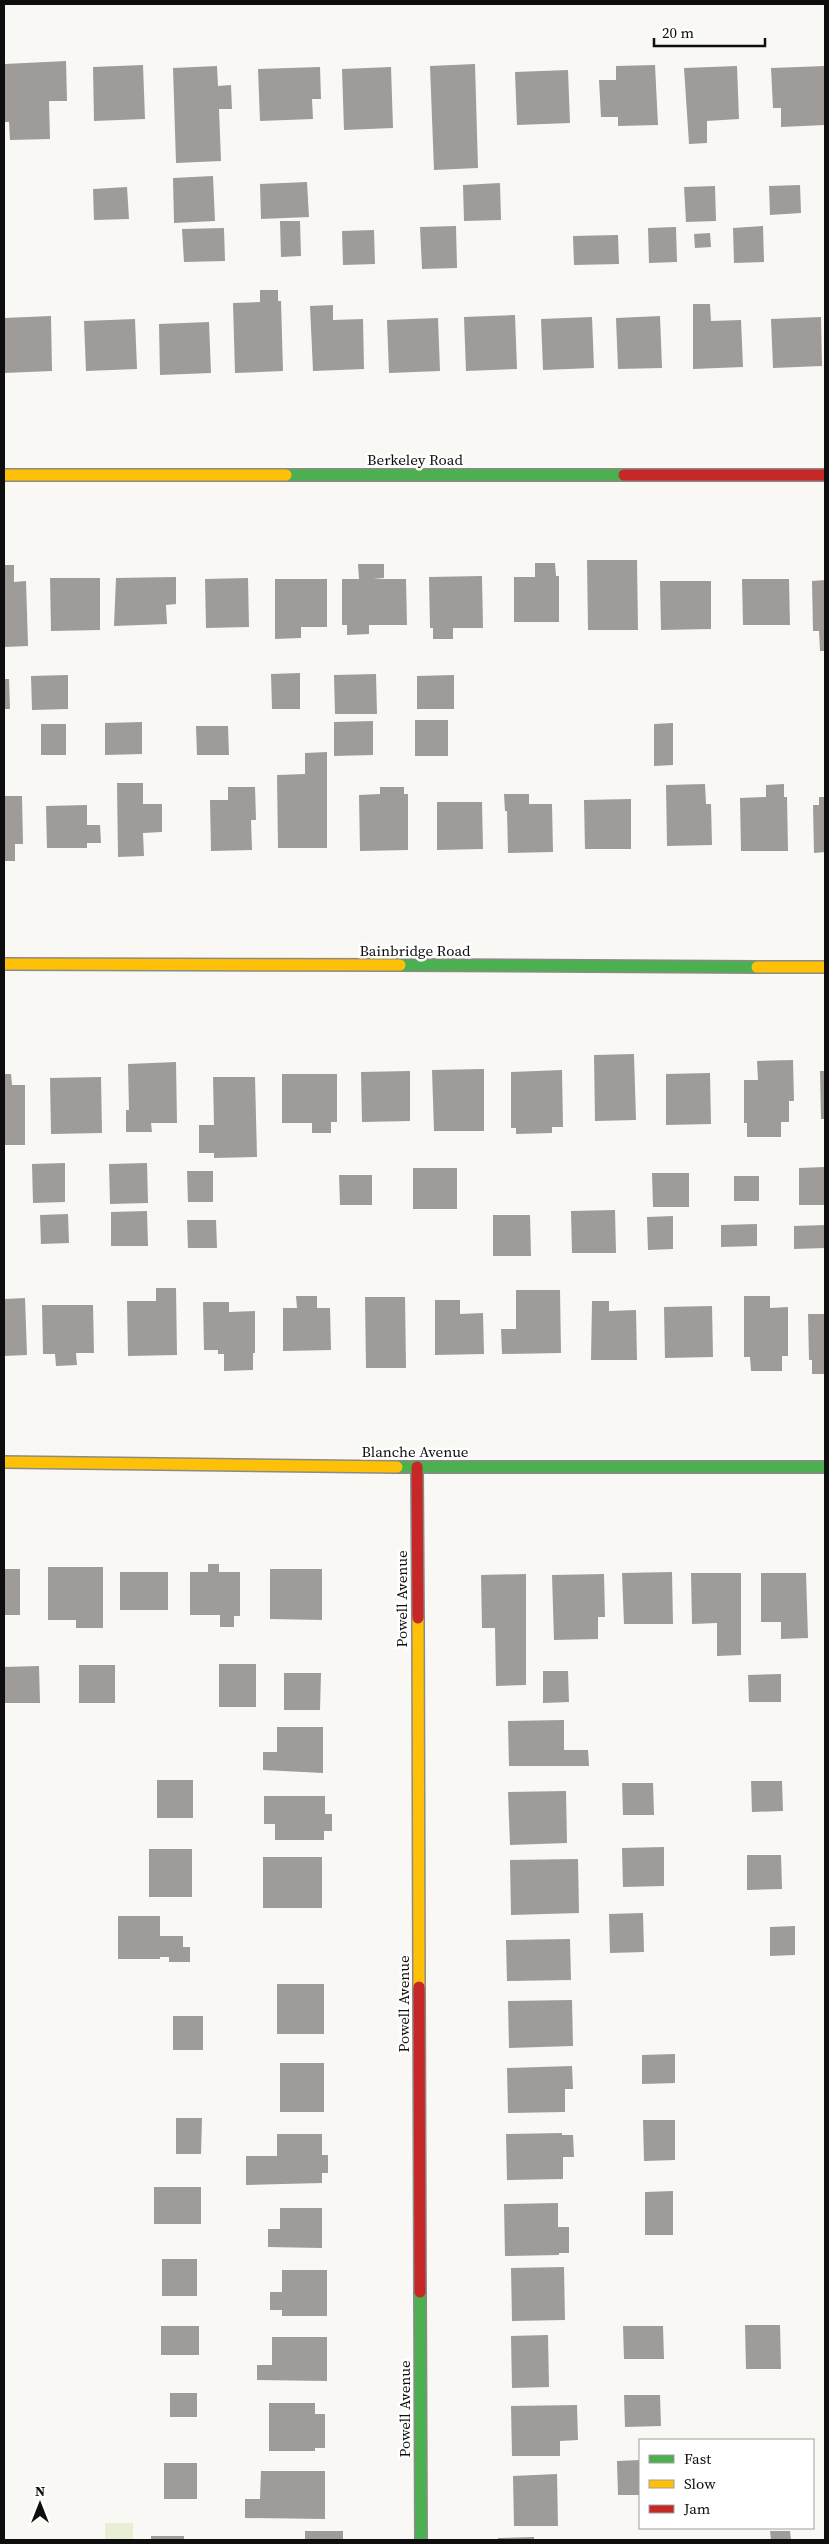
<svg xmlns="http://www.w3.org/2000/svg" width="829" height="2544" viewBox="0 0 829 2544" font-family="'Source Serif 4',serif">
  <style>
    .green { fill: #e8efd5 }
    .building { fill: #9e9b99 }
    .lines { fill: none; stroke-linecap: round; stroke-linejoin: round }
    .fast-casing { stroke: #8b8a88; stroke-width: 14 }
    .slow-casing { stroke: #8b8a88; stroke-width: 14 }
    .jam-casing { stroke: #8b8a88; stroke-width: 14 }
    .fast { stroke: #4caf50; stroke-width: 11 }
    .slow { stroke: #ffc107; stroke-width: 11 }
    .jam { stroke: #c62828; stroke-width: 11 }
    .labels { text-anchor: middle; stroke-width: 5; stroke-linejoin: round; paint-order: stroke }
    .street-label { font-size: 15px; fill: #0e0e0e; stroke: #fff }
  </style>
  <rect width="100%" height="100%" fill="#faf8f4"/>
  <rect class="green" x="105" y="2523" width="28" height="17"/>
  <g class="building">
    <polygon points="66,61 67,101 49,101 50,139 10,140 9,122 5,122 5,64"/>
    <polygon points="475,64 478,168 434,170 430,66"/>
    <polygon points="143,65 145,119 94,121 93,67"/>
    <polygon points="655,65 658,125 618,126 618,117 601,117 599,80 616,80 616,66"/>
    <polygon points="217,66 218,86 231,85 232,109 219,109 221,161 176,163 173,68"/>
    <polygon points="737,66 739,119 707,121 707,143 689,144 684,68"/>
    <polygon points="825,66 825,125 781,127 781,108 773,108 771,68"/>
    <polygon points="320,67 321,99 312,99 313,119 260,121 258,69"/>
    <polygon points="391,67 393,128 344,130 342,69"/>
    <polygon points="568,70 570,123 517,125 515,72"/>
    <polygon points="213,176 215,221 174,223 173,178"/>
    <polygon points="307,182 309,217 261,219 260,184"/>
    <polygon points="500,183 501,220 464,221 463,185"/>
    <polygon points="800,185 801,213 770,215 769,186"/>
    <polygon points="715,186 716,221 686,222 684,187"/>
    <polygon points="127,187 129,219 94,220 93,189"/>
    <polygon points="280,221 300,221 301,256 281,257"/>
    <polygon points="456,226 457,268 422,269 420,227"/>
    <polygon points="763,226 764,262 734,263 733,228"/>
    <polygon points="676,227 677,262 649,263 648,228"/>
    <polygon points="224,228 225,261 184,262 182,229"/>
    <polygon points="374,230 375,264 343,265 342,231"/>
    <polygon points="710,233 711,247 695,248 694,234"/>
    <polygon points="618,235 619,264 574,265 573,236"/>
    <polygon points="260,290 278,290 278,301 281,301 283,371 235,373 233,303 260,302"/>
    <polygon points="693,304 710,304 711,321 741,320 743,367 693,369"/>
    <polygon points="333,305 333,320 363,319 364,369 313,371 310,306"/>
    <polygon points="515,315 517,369 466,371 464,317"/>
    <polygon points="51,316 52,371 4,373 4,318"/>
    <polygon points="660,316 662,368 618,369 616,318"/>
    <polygon points="592,317 594,368 543,370 541,319"/>
    <polygon points="821,317 822,366 773,368 771,319"/>
    <polygon points="438,318 440,371 389,373 387,320"/>
    <polygon points="135,319 137,369 86,371 84,321"/>
    <polygon points="209,322 211,373 160,375 159,324"/>
    <polygon points="587,560 637,560 638,630 588,630"/>
    <polygon points="535,563 555,563 556,576 559,576 559,622 514,622 514,577 535,577"/>
    <polygon points="358,564 384,564 384,578 373,579 406,579 407,625 369,625 369,634 347,635 347,625 342,625 342,579 359,579"/>
    <polygon points="4,565 14,565 14,582 26,581 28,646 4,647"/>
    <polygon points="482,576 483,628 453,628 453,639 433,639 433,628 430,628 429,577"/>
    <polygon points="176,577 176,604 166,605 167,624 114,626 116,578"/>
    <polygon points="50,578 100,578 100,630 51,631"/>
    <polygon points="248,578 249,627 206,628 205,579"/>
    <polygon points="275,579 327,579 327,627 301,627 301,638 275,639"/>
    <polygon points="742,579 789,579 790,625 743,625"/>
    <polygon points="825,580 825,651 820,651 819,631 813,631 812,581"/>
    <polygon points="660,581 711,581 711,629 661,630"/>
    <polygon points="300,673 300,709 272,709 271,674"/>
    <polygon points="376,674 377,714 335,714 334,675"/>
    <polygon points="68,675 68,709 32,710 31,676"/>
    <polygon points="454,675 454,709 417,709 417,676"/>
    <polygon points="4,679 9,679 10,709 4,709"/>
    <rect x="415" y="720" width="33" height="36"/>
    <polygon points="373,721 373,755 334,756 334,722"/>
    <polygon points="142,722 142,754 105,755 105,723"/>
    <polygon points="673,723 673,765 654,766 654,724"/>
    <rect x="41" y="724" width="25" height="31"/>
    <polygon points="196,726 228,726 229,755 197,755"/>
    <polygon points="327,752 327,848 278,848 277,775 305,774 305,753"/>
    <polygon points="117,783 143,783 143,804 162,804 162,832 143,833 144,856 118,857"/>
    <polygon points="705,784 706,804 711,804 712,845 667,846 666,785"/>
    <polygon points="784,784 784,797 787,797 788,851 741,851 740,798 766,797 766,785"/>
    <polygon points="228,787 255,787 256,820 251,820 252,850 211,851 210,800 228,800"/>
    <polygon points="380,787 404,787 404,794 408,794 408,850 360,851 359,795 380,794"/>
    <polygon points="504,794 529,794 529,804 552,804 553,852 508,853 507,811 505,811"/>
    <polygon points="4,796 22,796 23,844 15,844 15,861 4,861"/>
    <polygon points="819,797 825,797 825,852 814,853 813,805 819,805"/>
    <polygon points="631,799 631,849 585,849 584,800"/>
    <polygon points="437,802 482,802 483,849 437,850"/>
    <polygon points="87,805 87,825 100,825 101,843 87,843 87,848 47,848 46,806"/>
    <polygon points="634,1054 636,1120 595,1121 594,1055"/>
    <polygon points="793,1060 794,1101 789,1101 789,1122 781,1122 781,1137 747,1137 747,1123 744,1123 744,1080 758,1080 757,1061"/>
    <polygon points="176,1062 177,1123 151,1123 152,1132 126,1132 126,1110 129,1110 128,1064"/>
    <polygon points="484,1069 484,1131 434,1131 432,1070"/>
    <polygon points="562,1070 563,1127 552,1127 552,1133 516,1134 516,1128 511,1128 511,1072"/>
    <polygon points="410,1071 410,1121 362,1122 361,1072"/>
    <polygon points="820,1071 825,1071 825,1119 821,1119"/>
    <polygon points="710,1073 711,1124 666,1125 666,1074"/>
    <polygon points="4,1074 11,1074 12,1085 25,1085 25,1145 4,1145"/>
    <polygon points="282,1074 337,1074 337,1122 331,1122 331,1133 312,1133 312,1123 282,1123"/>
    <polygon points="101,1077 102,1133 51,1134 50,1078"/>
    <polygon points="213,1077 255,1077 257,1157 214,1158 214,1153 199,1153 199,1125 214,1125"/>
    <polygon points="65,1163 65,1202 33,1203 32,1164"/>
    <polygon points="147,1163 148,1203 110,1204 109,1164"/>
    <polygon points="825,1167 825,1205 799,1205 799,1168"/>
    <rect x="413" y="1168" width="44" height="41"/>
    <polygon points="187,1171 213,1171 213,1202 188,1202"/>
    <polygon points="652,1173 689,1173 689,1207 653,1207"/>
    <polygon points="339,1175 372,1175 372,1205 340,1205"/>
    <rect x="734" y="1176" width="25" height="25"/>
    <polygon points="615,1210 616,1253 572,1253 571,1211"/>
    <polygon points="147,1211 148,1246 111,1246 111,1212"/>
    <polygon points="68,1214 69,1243 41,1244 40,1215"/>
    <polygon points="493,1215 530,1215 531,1256 493,1256"/>
    <polygon points="673,1216 673,1249 648,1250 647,1217"/>
    <polygon points="187,1220 216,1220 217,1248 188,1248"/>
    <polygon points="757,1224 757,1246 721,1247 721,1225"/>
    <polygon points="825,1225 825,1248 794,1249 794,1226"/>
    <polygon points="156,1288 176,1288 177,1355 128,1356 127,1301 156,1301"/>
    <polygon points="516,1290 560,1290 561,1353 502,1354 501,1329 516,1329"/>
    <polygon points="296,1296 317,1296 317,1308 330,1308 331,1350 283,1351 283,1308 297,1308"/>
    <polygon points="744,1296 770,1296 770,1308 788,1307 788,1356 782,1356 782,1371 751,1371 750,1357 744,1357"/>
    <polygon points="365,1297 405,1297 406,1368 366,1368"/>
    <polygon points="25,1298 27,1355 4,1356 4,1299"/>
    <polygon points="435,1300 460,1300 460,1314 483,1313 484,1354 435,1355"/>
    <polygon points="592,1301 609,1301 609,1311 636,1310 637,1360 591,1360"/>
    <polygon points="203,1302 229,1302 229,1312 255,1311 255,1353 253,1353 253,1370 224,1371 224,1354 218,1354 218,1350 204,1350"/>
    <polygon points="42,1305 93,1305 94,1353 76,1353 77,1365 56,1366 55,1354 43,1354"/>
    <polygon points="712,1306 713,1357 665,1358 664,1307"/>
    <polygon points="808,1314 825,1314 825,1374 812,1374 812,1360 809,1360"/>
    <polygon points="208,1564 219,1564 219,1572 240,1572 240,1616 234,1616 234,1627 220,1627 220,1615 190,1615 190,1572 208,1572"/>
    <polygon points="48,1567 103,1567 103,1628 76,1628 76,1620 48,1620"/>
    <rect x="4" y="1569" width="16" height="46"/>
    <polygon points="270,1569 322,1569 322,1620 270,1619"/>
    <rect x="120" y="1572" width="48" height="38"/>
    <polygon points="672,1572 673,1624 624,1624 622,1573"/>
    <polygon points="691,1573 741,1573 741,1655 717,1656 717,1623 692,1624"/>
    <polygon points="761,1573 806,1573 808,1638 781,1639 781,1622 761,1622"/>
    <polygon points="526,1574 526,1685 496,1686 495,1628 482,1628 481,1575"/>
    <polygon points="604,1574 605,1617 598,1617 598,1639 554,1640 552,1575"/>
    <rect x="219" y="1664" width="37" height="43"/>
    <rect x="79" y="1665" width="36" height="38"/>
    <polygon points="39,1666 40,1703 4,1703 4,1667"/>
    <polygon points="543,1671 568,1671 569,1702 543,1703"/>
    <polygon points="284,1673 321,1673 320,1710 284,1710"/>
    <polygon points="781,1674 781,1702 749,1702 748,1675"/>
    <polygon points="564,1720 564,1750 588,1750 589,1766 509,1766 508,1721"/>
    <polygon points="277,1727 323,1727 323,1773 263,1770 263,1752 277,1752"/>
    <rect x="157" y="1780" width="36" height="38"/>
    <polygon points="751,1781 782,1781 783,1811 752,1812"/>
    <polygon points="622,1783 653,1783 654,1815 623,1815"/>
    <polygon points="566,1791 567,1843 510,1845 508,1792"/>
    <polygon points="264,1796 325,1796 325,1814 332,1814 332,1831 324,1831 324,1840 275,1840 275,1824 264,1824"/>
    <polygon points="664,1847 664,1886 623,1887 622,1848"/>
    <rect x="149" y="1849" width="43" height="48"/>
    <polygon points="747,1855 781,1855 782,1889 747,1890"/>
    <rect x="263" y="1857" width="59" height="51"/>
    <polygon points="578,1859 579,1913 511,1915 510,1860"/>
    <polygon points="643,1913 644,1952 610,1953 609,1914"/>
    <polygon points="118,1916 160,1916 160,1936 183,1936 183,1947 190,1947 190,1962 169,1962 169,1957 160,1957 160,1959 118,1959"/>
    <polygon points="795,1926 795,1955 770,1956 770,1927"/>
    <polygon points="570,1939 571,1980 507,1981 506,1940"/>
    <rect x="277" y="1984" width="47" height="50"/>
    <polygon points="572,2000 573,2046 509,2048 508,2001"/>
    <rect x="173" y="2016" width="30" height="34"/>
    <polygon points="675,2054 675,2083 642,2084 642,2055"/>
    <rect x="280" y="2063" width="44" height="49"/>
    <polygon points="572,2066 573,2089 565,2089 565,2112 508,2113 507,2068"/>
    <polygon points="176,2118 202,2118 201,2154 176,2154"/>
    <polygon points="643,2120 675,2120 675,2160 644,2161"/>
    <polygon points="562,2133 562,2135 573,2135 574,2157 563,2157 563,2179 507,2180 506,2134"/>
    <polygon points="277,2134 322,2134 322,2155 328,2155 328,2173 322,2173 322,2183 246,2185 246,2156 277,2156"/>
    <rect x="154" y="2187" width="47" height="37"/>
    <polygon points="673,2191 673,2235 645,2235 645,2192"/>
    <polygon points="558,2203 558,2227 569,2227 569,2253 559,2253 559,2255 505,2256 504,2204"/>
    <polygon points="280,2208 322,2208 322,2248 268,2247 268,2229 280,2229"/>
    <rect x="162" y="2259" width="35" height="37"/>
    <polygon points="564,2267 565,2320 512,2321 511,2268"/>
    <polygon points="282,2270 327,2270 327,2316 282,2316 282,2310 270,2310 270,2292 282,2292"/>
    <polygon points="745,2325 780,2325 781,2369 746,2369"/>
    <rect x="161" y="2326" width="38" height="29"/>
    <polygon points="623,2326 663,2326 664,2359 624,2359"/>
    <polygon points="548,2335 549,2387 512,2388 511,2336"/>
    <polygon points="272,2337 327,2337 327,2381 257,2380 257,2365 272,2365"/>
    <rect x="170" y="2393" width="27" height="24"/>
    <polygon points="624,2395 660,2395 661,2426 625,2427"/>
    <polygon points="269,2403 315,2403 315,2414 325,2414 325,2448 315,2448 315,2451 269,2451"/>
    <polygon points="577,2405 578,2440 560,2441 560,2456 512,2456 511,2406"/>
    <polygon points="640,2460 640,2495 618,2495 617,2461"/>
    <rect x="164" y="2463" width="33" height="36"/>
    <polygon points="261,2471 325,2471 325,2519 245,2518 245,2499 260,2499"/>
    <polygon points="557,2474 558,2526 514,2526 513,2476"/>
    <rect x="305" y="2531" width="38" height="9"/>
    <polygon points="770,2531 790,2531 791,2540 771,2540"/>
    <rect x="151" y="2536" width="33" height="4"/>
    <polygon points="534,2537 534,2540 498,2540 498,2538"/>
  </g>
  <g class="lines">
    <g class="fast-casing">
      <g id="fast">
        <polyline points="286,475 624,475"/>
        <polyline points="400,965 757,967"/>
        <polyline points="397,1467 825,1467"/>
        <polyline points="420,2292 421,2540"/>
      </g>
    </g>
    <g class="slow-casing">
      <g id="slow">
        <polyline points="4,475 286,475"/>
        <polyline points="4,964 400,965"/>
        <polyline points="757,967 825,967"/>
        <polyline points="4,1462 397,1467"/>
        <polyline points="418,1618 419,1987"/>
      </g>
    </g>
    <g class="jam-casing">
      <g id="jam">
        <polyline points="624,475 825,475"/>
        <polyline points="417,1467 418,1618"/>
        <polyline points="419,1987 420,2292"/>
      </g>
    </g>
    <use href="#fast" class="fast"/>
    <use href="#slow" class="slow"/>
    <use href="#jam" class="jam"/>
  </g>
  <g class="labels">
    <g class="street-label">
      <text x="415" y="465">Berkeley Road</text>
      <text x="415" y="956">Bainbridge Road</text>
      <text x="415" y="1457">Blanche Avenue</text>
      <text transform="translate(402 1599) rotate(-90)" y="5">Powell Avenue</text>
      <text transform="translate(404 2004) rotate(-90)" y="5">Powell Avenue</text>
      <text transform="translate(405 2409) rotate(-90)" y="5">Powell Avenue</text>
    </g>
  </g>
  <rect width="829" height="2544" fill="none" stroke="#0e0e0e" stroke-width="10"/>
  <rect x="639" y="2439" width="175" height="90" fill="#ffffff" stroke="#9f9f9f"/>
  <rect x="649" y="2455" width="25" height="8" fill="#4caf50" stroke="#9f9f9f"/>
  <text x="684" y="2464" font-size="15" fill="#0e0e0e">Fast</text>
  <rect x="649" y="2480" width="25" height="8" fill="#ffc107" stroke="#9f9f9f"/>
  <text x="684" y="2489" font-size="15" fill="#0e0e0e">Slow</text>
  <rect x="649" y="2505" width="25" height="8" fill="#c62828" stroke="#9f9f9f"/>
  <text x="684" y="2514" font-size="15" fill="#0e0e0e">Jam</text>
  <g transform="translate(40 2504)" stroke="#ffffff" stroke-width="4" paint-order="stroke">
  <path d="M0-4L9 19L0 12L-9 19Z" fill="#0e0e0e"/>
  <text y="-8" font-size="14" font-weight="bold" text-anchor="middle" fill="#0e0e0e">N</text>
  </g>
  <path d="M654 38v8h111v-8" fill="none" stroke="#0e0e0e" stroke-width="2.5"/>
  <text x="662" y="38" font-size="15" fill="#0e0e0e" stroke="#ffffff" stroke-width="4" paint-order="stroke">20 m</text>
</svg>
